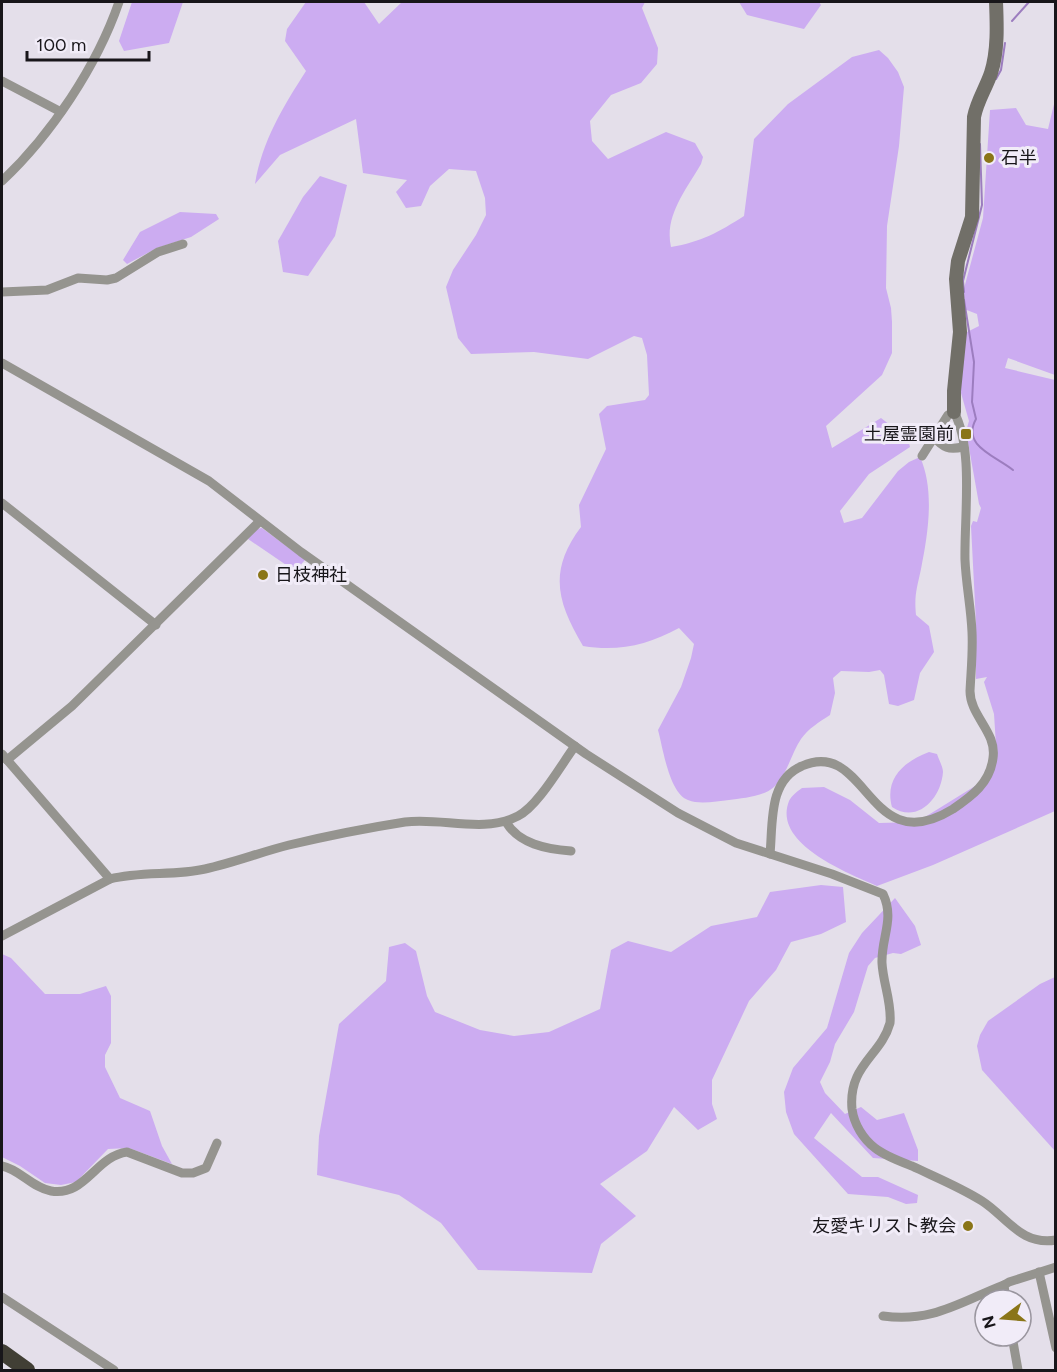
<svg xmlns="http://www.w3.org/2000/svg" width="1057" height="1372" viewBox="0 0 1057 1372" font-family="Figtree,'Noto Sans JP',sans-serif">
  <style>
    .green { fill: #ccacf1 }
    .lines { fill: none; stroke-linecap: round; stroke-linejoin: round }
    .stream { stroke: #9c7dbf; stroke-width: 2 }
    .street { stroke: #95948f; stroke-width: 9 }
    .secondary { stroke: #716f68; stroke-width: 14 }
    .highway { stroke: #413f35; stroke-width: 16 }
    .poi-dot { fill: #8a7518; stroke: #f1ecf8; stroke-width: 2 }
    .labels { text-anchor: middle; stroke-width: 6; stroke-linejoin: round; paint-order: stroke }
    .poi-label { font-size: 18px; fill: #18161a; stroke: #f1ecf8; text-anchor: start }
  </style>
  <rect width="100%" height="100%" fill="#e4dfea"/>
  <g class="green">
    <polygon points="132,2 183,2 169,43 124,51 119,41"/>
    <path d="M 306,2 L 364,2 L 379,24 L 402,2 L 645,2 L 642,8 L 658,48 L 657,64 L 641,83 L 611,95 L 590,121 L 592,141 L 608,159 L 666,132 L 695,143 L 703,157 L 701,164 C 686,190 664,216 671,247 C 701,242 719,232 744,216 L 754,139 L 788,104 L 852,57 L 879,50 L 888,58 L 898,72 L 904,87 L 899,146 L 887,226 L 886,288 L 891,308 L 892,322 L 892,353 L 882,375 L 826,426 L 832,448 L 881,418 L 908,439 L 910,447 L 869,474 L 840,511 L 844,523 L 862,518 L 898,471 L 909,462 L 920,457 C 935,490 928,534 921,569 C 917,588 914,595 916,615 L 929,626 L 934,652 L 920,673 L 914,700 L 898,706 L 889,704 L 884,675 L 880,670 L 869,672 L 841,671 L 833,678 L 835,693 L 830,715 C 819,722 808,729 801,739 C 791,754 787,775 774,787 C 763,797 742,798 729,800 C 717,801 700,805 688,800 C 669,793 663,748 658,730 L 681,687 L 691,658 L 694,644 L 679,628 C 648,645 618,652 583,646 C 557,602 548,571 581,527 L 579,505 L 606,449 L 599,414 L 607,406 L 645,400 L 649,395 L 647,355 L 642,338 L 634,336 L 588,359 L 534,352 L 471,354 L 458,338 L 446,287 L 453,270 L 476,235 L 486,215 L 485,198 L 476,171 L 449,169 L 430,186 L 421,206 L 406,208 L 396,192 L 407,180 L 363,173 L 356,119 L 280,155 L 255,184 C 262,141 283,107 306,71 L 285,41 L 287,29 Z"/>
    <polygon points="739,2 819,2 821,5 804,29 747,15"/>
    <path d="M 1055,100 L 1055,375 L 1008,358 L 1005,368 L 1055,380 L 1055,811 L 933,865 L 877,886 C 848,873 772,844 789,801 C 791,796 798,791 802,788 L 824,787 L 850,800 L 879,823 L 917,822 L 988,778 L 996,745 L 994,714 L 984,682 L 987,677 L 976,679 L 976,623 L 971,526 L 973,521 L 977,522 L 981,508 L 979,504 L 966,431 L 969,421 L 961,393 L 959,336 L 979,326 L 977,314 L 959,307 L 983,218 L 990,110 L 1016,108 L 1026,125 L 1048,129 Z"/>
    <polygon points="320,176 347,185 335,236 308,276 283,272 278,241 303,197"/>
    <polygon points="180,212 216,214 219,219 191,237 157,248 127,264 123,260 140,232"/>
    <polygon points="262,528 305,560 295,571 248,539 255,529"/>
    <path d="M 929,752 L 937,754 C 939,760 943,767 943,772 C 941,799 917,824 892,807 C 884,778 905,761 929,752 Z"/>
    <polygon points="821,885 843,887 846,922 821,934 791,942 776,970 749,1001 712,1080 712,1104 717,1119 698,1130 674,1107 647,1151 600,1184 636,1216 601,1244 592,1273 478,1270 441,1223 399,1195 317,1175 319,1136 339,1024 386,981 389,947 405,943 416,951 427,996 435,1012 480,1030 514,1036 549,1032 600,1009 611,950 628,941 671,952 711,926 757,917 770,892"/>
    <polygon points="895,898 915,926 921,945 901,954 893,953 875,958 868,966 854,1012 835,1044 830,1062 820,1082 825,1093 845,1114 861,1107 877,1120 904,1113 918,1150 918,1161 873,1158 831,1113 814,1138 862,1177 878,1177 918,1195 917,1203 906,1204 888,1197 848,1194 794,1134 786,1112 784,1092 793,1068 827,1028 849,953 862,933"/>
    <polygon points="2,954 11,958 45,994 80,994 106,986 111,996 111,1043 105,1055 105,1067 120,1098 150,1111 162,1146 172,1164 129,1148 108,1149 76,1182 61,1185 45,1183 20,1166 2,1157"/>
    <polygon points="1055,977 1055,1151 982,1070 977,1046 980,1035 988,1021 1040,984"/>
  </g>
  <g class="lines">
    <g class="stream">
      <polyline points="1012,21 1029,2"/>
      <polyline points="996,79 1001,70 1005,43"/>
      <polyline points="964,292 963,281 982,205 980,144"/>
      <path d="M 964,300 L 974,362 L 972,402 L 976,419 C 961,446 996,456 1013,470"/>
    </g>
    <g class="street">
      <polyline points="2,81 61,112"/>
      <path d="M 2,181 C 51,135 97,66 119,2"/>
      <polyline points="2,292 47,290 78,278 107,280 116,278 158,252 183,244"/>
      <path d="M 2,363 L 209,481 L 301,552 L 586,754 L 678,813 L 736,843 L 832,874 L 883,894 C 895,919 881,938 882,963 C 883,983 892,1003 890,1023 C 881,1056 848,1065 852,1109 C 854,1124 863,1139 875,1148 C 885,1156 899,1161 912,1166 C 935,1177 960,1187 982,1201 C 1007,1217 1021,1246 1056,1240"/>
      <path d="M 934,437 C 943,448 949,450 963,447"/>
      <polyline points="2,503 156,625"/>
      <polyline points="2,754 110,879"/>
      <polyline points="7,760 72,706 260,521"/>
      <path d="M 506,822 C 519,844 546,849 571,851"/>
      <path d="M 770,854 C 773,824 768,780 802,766 C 868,737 867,862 953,809 C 972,796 990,783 993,758 C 997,732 970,716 970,691 C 971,671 973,652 972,632 C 971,608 966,584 965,560 C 964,517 974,449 954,412 L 948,415 L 922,456"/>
      <path d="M 2,936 L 110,879 C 141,871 174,876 205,869 C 233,863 261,852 289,845 C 327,836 367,828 405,822 C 442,817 483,834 518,816 C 538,806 561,765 575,746"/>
      <path d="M 2,1166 C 19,1169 33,1188 51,1191 C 85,1197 96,1156 127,1152 L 182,1173 L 193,1173 L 206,1168 L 217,1143"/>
      <polyline points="1039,1272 1056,1348"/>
      <polyline points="1004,1285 1006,1300"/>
      <polyline points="2,1297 114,1370"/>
      <path d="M 883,1316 C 932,1323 960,1302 1004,1285 L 1009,1282 L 1056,1267"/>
      <polyline points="1012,1336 1018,1370"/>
    </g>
    <path class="secondary" d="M 954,412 L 954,391 L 960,332 L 956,279 L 958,261 L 972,217 L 974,117 C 977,101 986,88 991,73 C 998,51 997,25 996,2"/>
    <polyline class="highway" points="2,1352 27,1370"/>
  </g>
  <g class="poi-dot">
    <circle cx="989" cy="158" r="6"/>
    <rect x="960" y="428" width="12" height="12" rx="3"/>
    <circle cx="263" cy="575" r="6"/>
    <circle cx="968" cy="1226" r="6"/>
  </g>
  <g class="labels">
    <g class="poi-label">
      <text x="1001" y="164">石半</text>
      <text x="954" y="440" text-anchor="end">土屋霊園前</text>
      <text x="275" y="581">日枝神社</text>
      <text x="956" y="1232" text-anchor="end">友愛キリスト教会</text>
    </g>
  </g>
  <rect width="1057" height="1372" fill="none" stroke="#18161a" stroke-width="6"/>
  <g transform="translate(1003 1318) rotate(254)"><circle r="28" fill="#f1ecf8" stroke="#9a969f" stroke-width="1.5"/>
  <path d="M0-4.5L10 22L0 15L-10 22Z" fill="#8a7518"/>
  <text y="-9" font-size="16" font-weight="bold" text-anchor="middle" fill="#18161a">N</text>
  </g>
  <path d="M27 51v9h122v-9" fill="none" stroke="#18161a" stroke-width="3"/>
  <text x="36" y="51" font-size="18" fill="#18161a" stroke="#f1ecf8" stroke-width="4.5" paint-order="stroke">100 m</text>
</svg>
